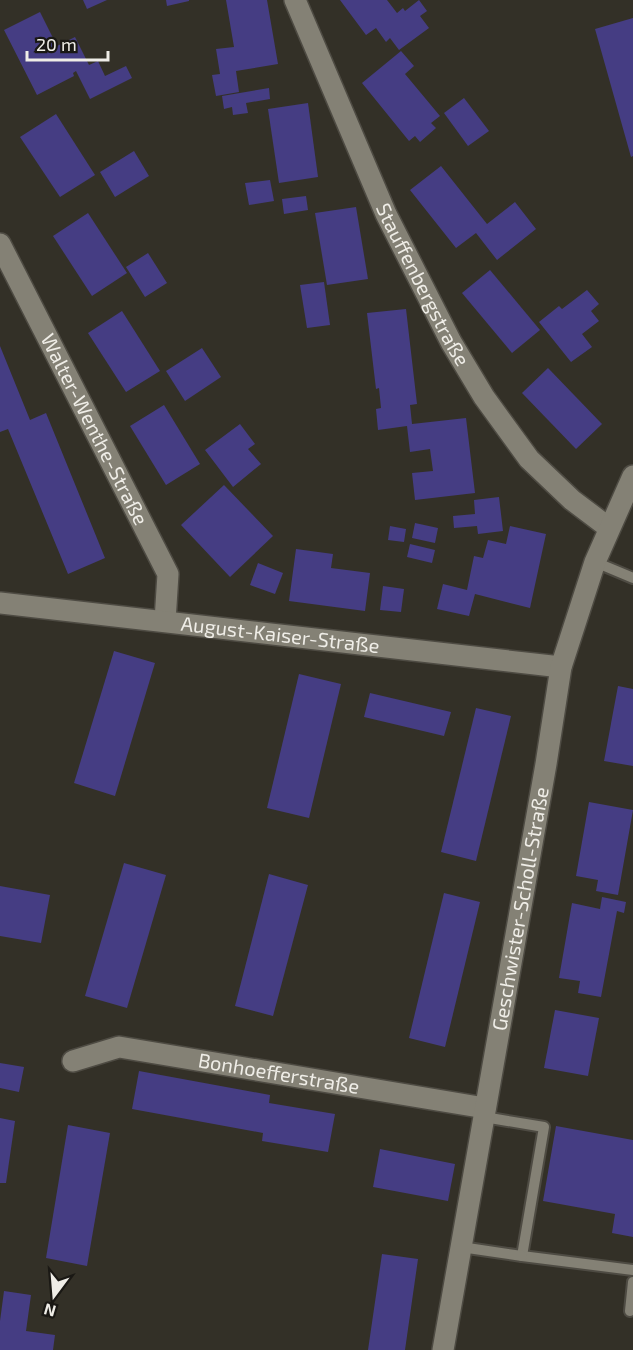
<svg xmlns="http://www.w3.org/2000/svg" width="633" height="1350" viewBox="0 0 633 1350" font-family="'Exo 2',sans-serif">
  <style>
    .building { fill: #453d83 }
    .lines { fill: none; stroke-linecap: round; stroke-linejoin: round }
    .service-casing { stroke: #4e4b43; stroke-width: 14 }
    .minor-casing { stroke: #4e4b43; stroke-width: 24 }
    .service { stroke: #848175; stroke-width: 10 }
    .minor { stroke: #848175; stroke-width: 21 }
    .labels { text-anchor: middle; stroke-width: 5; stroke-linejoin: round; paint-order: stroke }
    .street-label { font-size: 20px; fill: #efede7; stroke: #1a1814 }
  </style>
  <rect width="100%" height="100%" fill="#333027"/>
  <g class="building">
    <polygon points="83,0 107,0 87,9"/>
    <polygon points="166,0 189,0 189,1 167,6"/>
    <polygon points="226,0 267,0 278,64 236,71 239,92 216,96 212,75 220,74 216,49 234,47"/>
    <polygon points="340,0 387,0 397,13 403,8 405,11 419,0 427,11 420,16 429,28 399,50 390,38 386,42 376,28 366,35"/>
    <polygon points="40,12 57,46 75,37 89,65 98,61 105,76 126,66 132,78 90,99 76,71 73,73 74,76 37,95 4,30"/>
    <polygon points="633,18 633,156 631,157 595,29"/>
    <polygon points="401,51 414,66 405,74 440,116 431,123 436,128 420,142 415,136 409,141 362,83"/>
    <polygon points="269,88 270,99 246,103 248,113 233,115 232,107 224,109 222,96"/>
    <polygon points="464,98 489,131 468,146 444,113"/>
    <polygon points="308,103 318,177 279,183 268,109"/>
    <polygon points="56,114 95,175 60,197 20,137"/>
    <polygon points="134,151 149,176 115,197 100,172"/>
    <polygon points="441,166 487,224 515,202 536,229 497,260 476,233 456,248 410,190"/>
    <polygon points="270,180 274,201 249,205 245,183"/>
    <polygon points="306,196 308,210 284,214 282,199"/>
    <polygon points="356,207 368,279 327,285 315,213"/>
    <polygon points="88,213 127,273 92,296 53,236"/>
    <polygon points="148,253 167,283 145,297 126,267"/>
    <polygon points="490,270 540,330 512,353 462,293"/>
    <polygon points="324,282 330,325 307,328 300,285"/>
    <polygon points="587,290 599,304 591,311 599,321 582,334 592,347 571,362 539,322 559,306 562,309"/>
    <polygon points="406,309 417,404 410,405 412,424 466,418 475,493 415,500 412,473 433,471 430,449 410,452 407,426 378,430 376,409 381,408 379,388 376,389 367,313"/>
    <polygon points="122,311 160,371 126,392 88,333"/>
    <polygon points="0,346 30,420 46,413 105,558 68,574 8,429 0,432"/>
    <polygon points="202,348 221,377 185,401 166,371"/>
    <polygon points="548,368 602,424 576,449 522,393"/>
    <polygon points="164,405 200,464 166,485 130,426"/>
    <polygon points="240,424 255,444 248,449 261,464 233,487 205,450"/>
    <polygon points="224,485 273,536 230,577 181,525"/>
    <polygon points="499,497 503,531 478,534 477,526 454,528 453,516 475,514 474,500"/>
    <polygon points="415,523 438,528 435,543 412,538"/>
    <polygon points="390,526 406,529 404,542 388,540"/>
    <polygon points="510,526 546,534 530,608 475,594 469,616 437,609 443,584 467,590 474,556 483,558 488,540 506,544"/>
    <polygon points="410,544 435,550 432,563 407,557"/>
    <polygon points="296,549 333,554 331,568 370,573 365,611 289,601"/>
    <polygon points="258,563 283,573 275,594 250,585"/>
    <polygon points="383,586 404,589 401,612 380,610"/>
    <polygon points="114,651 155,663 115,796 74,783"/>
    <polygon points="299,674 341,684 309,818 267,808"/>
    <polygon points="618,686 633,689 633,766 604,761"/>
    <polygon points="370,693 451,712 444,736 364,717"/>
    <polygon points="476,708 511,716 476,861 441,852"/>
    <polygon points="589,802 633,810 618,895 596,891 598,880 576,876"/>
    <polygon points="124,863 166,875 127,1008 85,996"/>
    <polygon points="269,874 308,885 273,1016 235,1006"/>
    <polygon points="0,886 50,895 41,943 0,936"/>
    <polygon points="444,893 480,902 445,1047 409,1038"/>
    <polygon points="602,897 626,902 624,913 617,911 601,997 578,993 580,981 559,978 572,903 600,909"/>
    <polygon points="555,1010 599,1018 588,1076 544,1068"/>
    <polygon points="0,1063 24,1067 19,1092 0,1088"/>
    <polygon points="139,1071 270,1095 269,1103 335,1114 328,1152 262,1141 263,1133 132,1109"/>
    <polygon points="0,1118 15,1121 6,1183 0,1183"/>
    <polygon points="68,1125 110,1133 87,1266 46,1258"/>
    <polygon points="556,1126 633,1140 633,1237 612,1233 615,1214 543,1201"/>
    <polygon points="380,1149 455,1164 448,1201 373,1187"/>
    <polygon points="382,1254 418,1259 405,1350 368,1350"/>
    <polygon points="4,1291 31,1295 26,1331 55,1335 53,1350 0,1350 0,1321"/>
  </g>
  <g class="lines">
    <g class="service-casing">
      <g id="service">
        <polyline points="595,562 633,578"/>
        <polyline points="484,1117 544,1127 522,1256 633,1270"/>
        <polyline points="461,1247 522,1256"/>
        <polyline points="630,1311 633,1282"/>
      </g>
    </g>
    <g class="minor-casing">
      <g id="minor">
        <path id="s1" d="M 295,0 L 386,214 L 451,342 L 484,397 L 529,459 L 572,500 L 609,528"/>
        <path id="s2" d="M 0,244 L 168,574 L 165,621"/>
        <path id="s3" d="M 0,603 L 561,667"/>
        <path id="s4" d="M 73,1061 L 119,1047 L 485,1108"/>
        <path id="s5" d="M 443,1350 L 546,764 L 561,667 L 595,562 L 633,476"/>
      </g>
    </g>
    <use href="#service" class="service"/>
    <use href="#minor" class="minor"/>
  </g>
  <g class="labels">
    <g class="street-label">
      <text dy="7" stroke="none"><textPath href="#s1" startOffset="312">Stauffenbergstraße</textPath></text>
      <text dy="7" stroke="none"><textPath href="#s2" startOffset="208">Walter-Wenthe-Straße</textPath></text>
      <text dy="7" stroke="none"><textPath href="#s3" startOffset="282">August-Kaiser-Straße</textPath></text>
      <text dy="7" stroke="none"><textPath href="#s5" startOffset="448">Geschwister-Scholl-Straße</textPath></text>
      <text dy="7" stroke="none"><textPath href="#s4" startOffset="210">Bonhoefferstraße</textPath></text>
    </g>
  </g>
  <g transform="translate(54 1296) rotate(196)" stroke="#1a1814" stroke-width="4.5" paint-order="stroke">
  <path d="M0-4.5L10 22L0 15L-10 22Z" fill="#efede7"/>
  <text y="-9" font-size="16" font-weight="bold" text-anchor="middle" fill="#efede7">N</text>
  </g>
  <path d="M27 51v9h81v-9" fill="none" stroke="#efede7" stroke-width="3"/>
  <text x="36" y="51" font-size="18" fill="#efede7" stroke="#1a1814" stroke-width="4.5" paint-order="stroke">20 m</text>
</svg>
